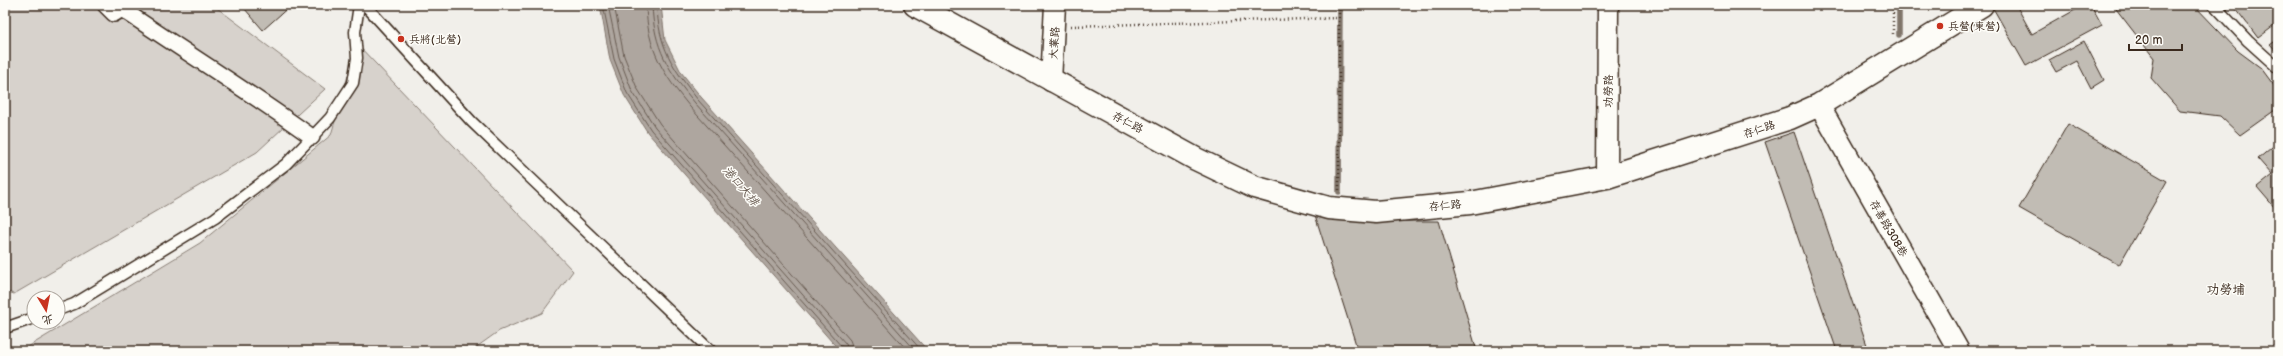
<svg xmlns="http://www.w3.org/2000/svg" width="2283" height="356" viewBox="0 0 2283 356" font-family="'Balsamiq Sans','LXGW WenKai TC',sans-serif">
  <style>
    .green { fill: #d7d2cc; stroke: #897e75 }
    .water { fill: #aea69f; stroke: #80746b }
    .lines { fill: none; stroke-linecap: round; stroke-linejoin: round }
    .shore { stroke: #695c52; stroke-width: 1 }
    .stream { stroke: #80746b; stroke-width: 5.5 }
    .building { fill: #c1bcb4; stroke: #3b2a1e }
    .service-casing { stroke: #3b2a1e; stroke-width: 13 }
    .pedestrian-casing { stroke: #3b2a1e; stroke-width: 18 }
    .minor-casing { stroke: #3b2a1e; stroke-width: 23 }
    .tertiary-casing { stroke: #3b2a1e; stroke-width: 25 }
    .path { stroke: #3b2a1e; stroke-width: 2.5; stroke-dasharray: 1 3; stroke-linecap: butt }
    .service { stroke: #fdfcf7; stroke-width: 10 }
    .pedestrian { stroke: #fdfcf7; stroke-width: 15 }
    .minor { stroke: #fdfcf7; stroke-width: 20 }
    .tertiary { stroke: #fdfcf7; stroke-width: 22 }
    .poi-dot { fill: #c8321e; stroke: #fdfcf7; stroke-width: 1.5 }
    .labels { text-anchor: middle; stroke-width: 3; stroke-linejoin: round; paint-order: stroke }
    .poi-label { font-size: 11px; fill: #3b2a1e; stroke: #fdfcf7; text-anchor: start }
    .street-label { font-size: 11px; fill: #3b2a1e; stroke: #fdfcf7 }
    .water-label { font-size: 12px; font-style: italic; fill: #63554b; stroke: #fdfcf7 }
    .quarter-label { font-size: 13px; fill: #3b2a1e; stroke: #fdfcf7 }
  </style>
  <rect width="100%" height="100%" fill="#f1efea"/>
  <filter id="ink" filterUnits="userSpaceOnUse"><feTurbulence type="fractalNoise" baseFrequency=".025" numOctaves="2"/><feDisplacementMap in="SourceGraphic" scale="8" xChannelSelector="R" yChannelSelector="G"/><feConvolveMatrix kernelMatrix="1 2 1 2 8 2 1 2 1" color-interpolation-filters="sRGB"/></filter>
  <g filter="url(#ink)">
    <g class="green">
      <polygon points="5,5 213,5 325,89 257,152 14,294 5,291"/>
      <polygon points="357,44 573,271 542,313 499,331 471,351 21,351 200,243 331,135"/>
    </g>
    <polygon class="water" points="600,5 661,5 665,40 681,72 701,97 928,351 840,351 648,133 624,95 610,60"/>
    <g class="lines">
      <g class="shore">
        <polyline points="603,5 614,59 627,93 651,130 842,347 843,351"/>
        <polyline points="608,5 619,57 632,91 655,127 846,344 848,351"/>
        <polyline points="614,5 624,56 637,88 660,124 850,340 854,351"/>
        <path d="M 646,5 C 647,49 663,74 690,107 L 908,351"/>
        <path d="M 652,5 C 654,49 668,70 695,103 L 916,351"/>
        <path d="M 657,5 C 658,47 673,68 698,100 L 922,351"/>
      </g>
      <g class="stream">
        <polyline points="1899,5 1899,35"/>
        <polyline points="1339,192 1340,5"/>
      </g>
    </g>
    <g class="building">
      <polygon points="247,5 291,5 263,30 244,8"/>
      <polygon points="1998,5 2016,5 2032,34 2084,5 2091,5 2102,25 2026,66 1993,8"/>
      <polygon points="2113,5 2194,5 2238,51 2261,68 2278,91 2278,108 2240,135 2220,116 2180,111 2151,78 2154,58"/>
      <polygon points="2233,5 2278,5 2278,23 2258,38"/>
      <polygon points="2278,39 2278,54 2270,45"/>
      <polygon points="2084,41 2104,80 2091,88 2077,61 2056,72 2049,60"/>
      <polygon points="2068,124 2167,181 2119,265 2019,208"/>
      <polygon points="1794,132 1869,351 1837,351 1765,142"/>
      <polygon points="2278,142 2278,206 2275,208 2257,187 2272,175 2258,159"/>
      <polygon points="1315,215 1370,221 1439,221 1477,351 1358,351"/>
    </g>
    <g class="lines">
      <g class="service-casing">
        <g id="service">
          <polyline points="365,5 472,122 711,351"/>
          <polyline points="2214,5 2248,41 2278,68"/>
          <polyline points="58,310 74,304 215,218 286,164 312,137 330,118 353,83 357,58 355,32 359,5"/>
          <polyline points="5,328 34,318"/>
        </g>
      </g>
      <g class="pedestrian-casing">
        <path id="pedestrian" d="M 105,5 L 114,14 L 122,9 C 185,52 250,92 312,137"/>
      </g>
      <g class="minor-casing">
        <g id="minor">
          <polyline points="1051,81 1055,5"/>
          <polyline points="1819,105 1959,351"/>
          <polyline points="1607,177 1608,5"/>
        </g>
      </g>
      <g class="tertiary-casing">
        <polyline id="tertiary" points="915,5 1196,159 1254,187 1329,208 1376,212 1470,203 1607,177 1790,118 1819,105 1982,5"/>
      </g>
      <g class="path">
        <polyline points="1071,26 1338,18"/>
        <polyline points="1893,34 1893,5"/>
        <polyline points="1339,190 1339,5"/>
      </g>
      <use href="#service" class="service"/>
      <use href="#pedestrian" class="pedestrian"/>
      <use href="#minor" class="minor"/>
      <use href="#tertiary" class="tertiary"/>
    </g>
  </g>
  <g class="poi-dot">
    <circle cx="1940" cy="26" r="4"/>
    <circle cx="401" cy="39" r="4"/>
  </g>
  <g class="labels">
    <g class="poi-label">
      <text x="1948" y="30">兵營(東營)</text>
      <text x="409" y="43">兵將(北營)</text>
    </g>
    <g class="street-label">
      <text transform="translate(1054 43) rotate(-86)" y="4">大業路</text>
      <text transform="translate(1608 91) rotate(-90)" y="4">功勞路</text>
      <text transform="translate(1128 122) rotate(28)" y="4">存仁路</text>
      <text transform="translate(1759 129) rotate(-18)" y="4">存仁路</text>
      <text transform="translate(1445 205) rotate(-5)" y="4">存仁路</text>
      <text transform="translate(1889 228) rotate(60)" y="4">存善路308巷</text>
    </g>
    <g class="water-label">
      <text transform="translate(741 186) rotate(49)" y="4">港口大排</text>
    </g>
    <g class="quarter-label">
      <text x="2226" y="294">功勞埔</text>
    </g>
  </g>
  <rect width="2283" height="356" fill="none" stroke="#fdfcf7" stroke-width="20"/>
  <rect x="10" y="10" width="2263" height="336" fill="none" stroke="#3b2a1e" stroke-width="1.5" filter="url(#ink)"/>
  <g transform="translate(46 310) rotate(170)"><circle r="19" fill="#fdfcf7" stroke="#afa8a0"/>
  <path d="M0-3L7 15L0 10L-7 15Z" fill="#c8321e"/>
  <text y="-6" font-size="11" font-weight="bold" text-anchor="middle" fill="#3b2a1e">北</text>
  </g>
  <path d="M2129 44v6h53v-6" fill="none" stroke="#3b2a1e" stroke-width="2"/>
  <text x="2135" y="44" font-size="12" fill="#3b2a1e" stroke="#fdfcf7" stroke-width="3" paint-order="stroke">20 m</text>
</svg>
